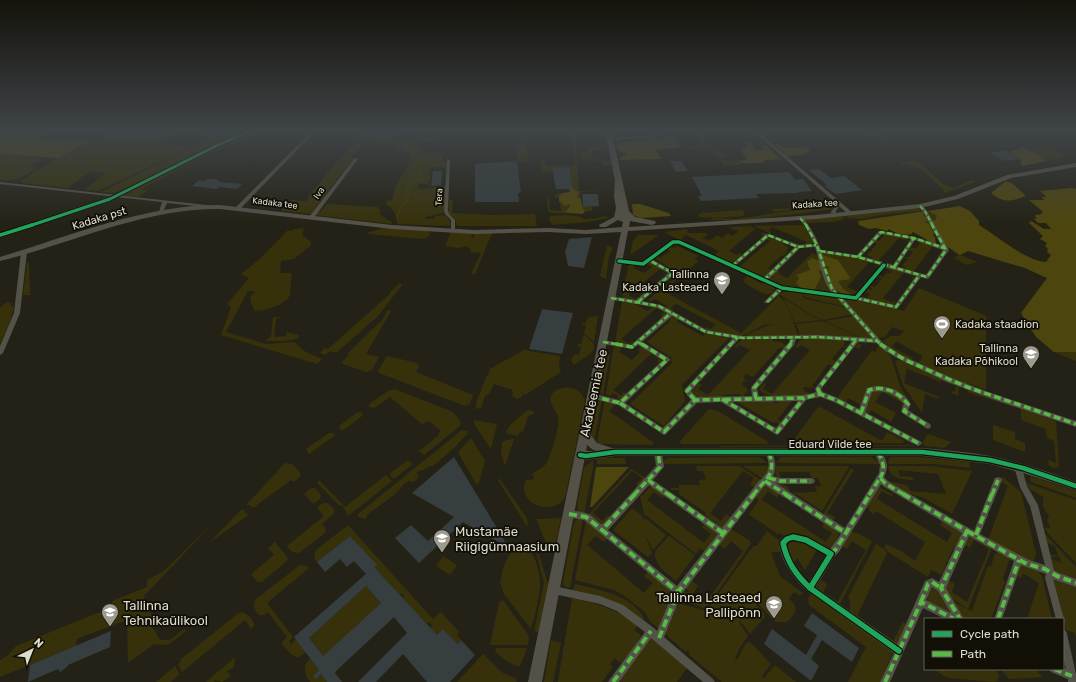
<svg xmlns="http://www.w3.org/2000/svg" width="1076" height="682" viewBox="0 0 1076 682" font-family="Rubik,sans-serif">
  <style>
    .green { fill: #36310b }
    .forest { fill: #4d450e }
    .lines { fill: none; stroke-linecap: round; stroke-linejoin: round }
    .stream { stroke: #473e02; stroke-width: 1 }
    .building { fill: #363e3f; fill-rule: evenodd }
    .minor { fill: #535248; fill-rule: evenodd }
    .tertiary { fill: #535248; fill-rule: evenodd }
    .secondary { fill: #545248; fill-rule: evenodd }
    .quiet-far3 { stroke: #58b947; stroke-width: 2; stroke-dasharray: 4.5 2; stroke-linecap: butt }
    .quiet-far2 { stroke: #58b947; stroke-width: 2.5; stroke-dasharray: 5.5 2.5; stroke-linecap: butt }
    .quiet-far1 { stroke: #58b947; stroke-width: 3.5; stroke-dasharray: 7 3.5; stroke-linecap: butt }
    .quiet { stroke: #58b947; stroke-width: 4; stroke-dasharray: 8 4; stroke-linecap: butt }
    .cycleway-far3-casing { stroke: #110f06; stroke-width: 5 }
    .cycleway-far2-casing { stroke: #110f06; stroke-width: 5.5 }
    .cycleway-far1-casing { stroke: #110f06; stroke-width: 7 }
    .cycleway-casing { stroke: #110f06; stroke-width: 8 }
    .cycleway-far3 { stroke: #20a55d; stroke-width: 3 }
    .cycleway-far2 { stroke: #20a55d; stroke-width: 3.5 }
    .cycleway-far1 { stroke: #20a55d; stroke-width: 4.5 }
    .cycleway { stroke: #20a55d; stroke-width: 5.5 }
    .labels { text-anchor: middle; stroke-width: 3.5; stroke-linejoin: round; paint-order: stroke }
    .far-street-label { font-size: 9px; fill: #dedcce; stroke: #110f06 }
    .street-label { font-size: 11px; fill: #dedcce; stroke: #110f06 }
    .poi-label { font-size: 11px; fill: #dedcce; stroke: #110f06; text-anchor: end }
    .near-street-label { font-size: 13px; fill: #dedcce; stroke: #110f06 }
    .near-poi-label { font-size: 13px; fill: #dedcce; stroke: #110f06; text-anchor: start }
  </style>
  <rect width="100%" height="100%" fill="#242216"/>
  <g class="green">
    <path d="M 51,130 L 179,130 L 162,145 L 186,146 L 190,148 L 98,191 L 84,190 L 106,173 L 91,171 L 67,188 L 23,183 L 21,181 L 22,180 C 43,167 65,152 88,142 C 96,138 100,139 108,133 L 49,131 Z"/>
    <polygon points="204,130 247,131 135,185 115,193 101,192 194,147 204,138 209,131 206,131 202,136 198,136"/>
    <polygon points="254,130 264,130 211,153 141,189 149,190 138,197 118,195 221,144"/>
    <path d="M 367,130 L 402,130 L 399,134 L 395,135 L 395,139 L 397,140 L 410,140 L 412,137 L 418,136 L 418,138 L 429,138 L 436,136 L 435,141 L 421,142 L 420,149 L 424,150 L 423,153 L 425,153 L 425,155 L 431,153 L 433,151 L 443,156 L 443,160 L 446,162 L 446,167 L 431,167 L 428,175 L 431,176 L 430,181 L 428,183 L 429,186 L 426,184 L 418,184 L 419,189 L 446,186 L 444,213 L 425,217 L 425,219 L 435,218 L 435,216 L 445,215 L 450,221 L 450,226 L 397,224 C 397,217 393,207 386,205 L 387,200 L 392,201 C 393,197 393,192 395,188 C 399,177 409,170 409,159 L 408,158 L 410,153 L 405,151 L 405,149 L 394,149 L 396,144 L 372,144 L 372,143 L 366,142 L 350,157 L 355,159 L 338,177 L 311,214 L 281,211 L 290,200 L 306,201 L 309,198 L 308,197 L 337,162 L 358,141 L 357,141 Z"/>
    <polygon points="572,130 576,130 577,159 582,159 581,152 588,152 588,148 602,147 602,149 608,149 610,156 607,150 592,150 593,159 609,161 609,157 610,158 612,165 602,165 601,161 577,160 579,191 602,192 580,192 581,206 592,207 592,211 583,212 583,214 551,213 548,211 547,199 551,199 549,200 550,210 561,211 559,198 554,197 559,193 569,193 569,189 573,188 569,167 552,168 553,172 542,171 540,162 544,160 546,166 575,165 573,140 566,138 573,136"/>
    <polygon points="694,130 698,130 708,147 726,155 727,156 719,158 721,160 746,161 747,158 740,149 748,148 745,142 751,142 756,150 764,150 759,142 762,141 780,158 783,159 763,160 764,163 742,163 741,165 724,165 711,149 679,148 672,137 679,139 682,147 701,147 699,141 702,142"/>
    <path d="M 865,130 L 871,130 L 920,163 L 942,183 L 953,188 L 972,180 L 976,182 L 945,193 L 942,191 L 945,191 L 920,168 L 912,167 L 909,164 L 902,165 L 900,163 L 914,161 C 904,154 880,134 869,135 L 863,131 L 866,131 Z"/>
    <polygon points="526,143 529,162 517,162 516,144"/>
    <polygon points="1053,147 1068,158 1046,161 1037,153 1028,149"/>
    <path d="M 0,154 L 43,158 L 30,166 L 37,168 C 22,178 18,182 0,180 Z"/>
    <polygon points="449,199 453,201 452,213 493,215 535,214 537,226 457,226 456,221 449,214"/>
    <polygon points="820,199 830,199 834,206 823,205 774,212 772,209 799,208 797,205 822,203"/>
    <path d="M 327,204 L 378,207 L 381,212 L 379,214 L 392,222 L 392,224 L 315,215 C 319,210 324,210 327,204 Z"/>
    <polygon points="824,206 834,209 745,220 710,220 714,218 735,219"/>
    <polygon points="916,207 923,211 887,214 861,219 849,218 846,216"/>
    <polygon points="950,208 1027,262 1044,266 1070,228 1076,224 1076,361 1054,352 1035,336 986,316 986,390 968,383 967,385 918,363 923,356 896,341 892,347 913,358 911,361 889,349 882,342 890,336 900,336 904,331 892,327 885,337 878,338 846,302 845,298 904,311 919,288 1035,336 1047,278 1025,268 968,251 960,255 977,262 967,265 954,258 959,255 945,245 927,211"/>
    <path d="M 743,210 L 745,216 C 735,217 705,219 697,216 L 701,213 Z"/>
    <polygon points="565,215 582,217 583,219 598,218 604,216 610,218 588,222 552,225 549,218 551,216"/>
    <polygon points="843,216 844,219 834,222 807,223 805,220"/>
    <polygon points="804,225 813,243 801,246 797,245 799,244 803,246 807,242 772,227 768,231 771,232 770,234 764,230 753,226"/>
    <polygon points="750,226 766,234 764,236 761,234 762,232 755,229 729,251 737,255 739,253 742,255 732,263 709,254 711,253 715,255 719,251 686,235 681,239 685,241 683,242 664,232 687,229 688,233 706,233 707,235 702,239 711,240 717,235 722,238 728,233 733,236 738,231 729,228 729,227"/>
    <path d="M 304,228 L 302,235 L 311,242 L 311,245 L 294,259 L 281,261 L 280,273 L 291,273 L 292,275 C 290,281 291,288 290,294 C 288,303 274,307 266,309 L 265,310 L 254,311 L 250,298 L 255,291 L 248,291 L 226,332 L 266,344 L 294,342 L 306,352 L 322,359 L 317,364 L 221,335 L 231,307 L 227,304 L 249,278 L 241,274 L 261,258 L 288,230 L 290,231 L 295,229 Z"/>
    <polygon points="385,228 429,231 430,235 424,239 368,234 368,232 366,233"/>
    <polygon points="451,232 473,233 471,237 473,238 475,233 492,233 475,274 471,274 481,253 471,252 471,250 467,246 459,248 445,246"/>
    <polygon points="881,233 908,238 907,240 909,241 908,243 908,241 899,238 879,260 888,264 892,263 890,265 872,259 873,258 867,255 877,244 874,243 876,240 879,241 884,236"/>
    <polygon points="638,235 659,235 630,255 633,241"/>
    <polygon points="768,238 780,241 789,248 786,251 787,252 784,256 782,255 768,268 772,271 764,277 739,267 770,241 766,239"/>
    <path d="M 916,239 L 944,251 L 943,253 L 941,252 L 942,250 L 932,247 L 914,271 L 924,275 L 926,273 L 928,274 C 921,277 907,271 900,267 L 907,268 L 902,266 L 908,259 L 903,257 L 909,257 L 913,252 L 909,250 L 911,247 L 916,249 L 920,243 L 915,240 Z"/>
    <polygon points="607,245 613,248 609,256 606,279 600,276"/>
    <polygon points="677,246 699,256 694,259 699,261 663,291 741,333 778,297 776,296 778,295 784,301 794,322 789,323 794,323 798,336 744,336 766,326 775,324 764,325 742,336 709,330 705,329 706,327 711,329 715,324 676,304 671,308 674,310 672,311 667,308 667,306 655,299 651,301 648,300 679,275 655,258 658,256 661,258 664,255 661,254 665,255 670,251 668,249 669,247 673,248"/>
    <path d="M 812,253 L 820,257 L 831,290 L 829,292 C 810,288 785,293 769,280 L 770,277 L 773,278 L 774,276 L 771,275 L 776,270 L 780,272 L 779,274 L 787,278 Z"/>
    <path d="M 826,253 L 859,258 L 879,265 L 877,268 L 878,265 L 869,262 L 847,287 L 856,291 L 859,290 L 852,296 C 827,289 828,277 821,254 Z"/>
    <polygon points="29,262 30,295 23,295 27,263"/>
    <polygon points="629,263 636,265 633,268 644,273 652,267 647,264 649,263 670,273 668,276 665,275 667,273 660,269 628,295 635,299 638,297 641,299 638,300 622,298"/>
    <polygon points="887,266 911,274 914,277 914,279 912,278 913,276 904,272 883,298 893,303 894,301 896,302 893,306 863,298 862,296 867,298 870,294 866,292 868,289 872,290 873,289 870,287 871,286 875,287 882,279 878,277 880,276 883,277 887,273 890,274 892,271 885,268"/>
    <path d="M 747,276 L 762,284 L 765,282 L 775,288 L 774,290 C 773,292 772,293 769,294 C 764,295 745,285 743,280 Z"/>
    <polygon points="400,283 402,285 378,316 336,353 330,351 325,355 320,353 324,348 328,349 391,293 390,292"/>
    <polygon points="787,291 803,292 803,297 806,299 848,308 854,314 823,320 811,315 779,294"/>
    <polygon points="804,293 834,295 847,307 808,298 804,296"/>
    <polygon points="783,298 810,315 821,320 795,323"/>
    <polygon points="7,302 12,303 11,306 14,307 11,319 0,344 0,307"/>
    <polygon points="622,302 633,303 647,311 655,306 666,312 664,316 661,315 664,312 656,308 621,339 629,344 632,341 634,342 629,345 615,343"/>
    <polygon points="388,310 391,311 366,354 379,357 372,370 366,372 343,364 342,362 349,355 347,354 382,320"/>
    <polygon points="598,316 594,342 584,333 586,325 582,324 583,322 586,323 588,317"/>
    <polygon points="855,316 873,339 864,339 825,321"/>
    <polygon points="273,317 283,317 276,319 274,337 286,336 286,332 299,335 297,339 284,341 265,341 271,336"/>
    <polygon points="670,317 679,319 677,322 703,336 706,333 730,337 682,385 685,401 664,426 630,404 673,362 670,360 672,358 647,342 669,322"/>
    <polygon points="823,321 861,338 800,336 796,324"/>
    <polygon points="584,334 594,344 594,349 590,354 574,365 571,360 575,354 579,355 581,347 577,346 578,344 581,344"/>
    <path d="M 772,338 L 773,341 L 781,342 L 787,346 L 785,348 L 779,348 L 753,377 L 746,374 L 743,378 L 749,382 L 744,381 L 742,384 L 748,390 L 742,397 L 739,394 L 722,395 L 723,398 C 713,398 697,401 692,391 L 693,389 L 707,397 L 694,389 L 699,383 L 702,385 L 698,389 L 708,395 L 750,350 L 740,345 L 736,348 L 734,347 L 742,339 Z"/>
    <path d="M 807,338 L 841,340 L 845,342 L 843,346 L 847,348 L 842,347 L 836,354 L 841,356 L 835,355 L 832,359 L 837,362 L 833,366 L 828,364 L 812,386 L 815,388 L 803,387 L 805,392 L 809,393 L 808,395 C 796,395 765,400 759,389 L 764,383 L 766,384 L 763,389 L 772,394 L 810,350 L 801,345 L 797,348 L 795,347 L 800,340 Z"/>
    <path d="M 858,343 L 875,352 L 879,345 L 891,357 L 901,389 L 910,401 C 895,393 887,384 868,388 L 861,405 L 848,398 L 846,402 L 839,399 L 839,395 L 872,350 L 862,345 L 859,349 L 855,347 Z"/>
    <polygon points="614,345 622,349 619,352 632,360 640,352 638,350 642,346 662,360 660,364 657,362 659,359 651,354 613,390 621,395 624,392 627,394 620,399 617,398 618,396 613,393 610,396 606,394"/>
    <polygon points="524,350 560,356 559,367 561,372 525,395 520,391 524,395 518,399 512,396 513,393 512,392 513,390 494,384 489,394 485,396 481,408 476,409 476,403 487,375 491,375 488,374 490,369"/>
    <polygon points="605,354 610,355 603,395 598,391"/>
    <polygon points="387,356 417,363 419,366 416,372 473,395 470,404 465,406 379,373 378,371"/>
    <polygon points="900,359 957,386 959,388 958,396 952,393 952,391 955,392 956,385 941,380 941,382 907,369 904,383 939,397 939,399 925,394 922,413 903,385 895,361"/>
    <path d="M 563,388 C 573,387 582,390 585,401 L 565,498 C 551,517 516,504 526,480 L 534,479 L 534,477 L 532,474 L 544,466 L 548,461 C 551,451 560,429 558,418 C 557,411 549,405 551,397 C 552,391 558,389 563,388 Z"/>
    <polygon points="395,389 453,412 461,422 460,426 424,455 419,451 439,435 438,433 441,431 429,421 422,424 390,397 374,408 369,407 369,404 388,391"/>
    <polygon points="883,389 905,401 903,407 901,406 903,403 882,392 875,402 896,413 891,422 871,410 868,414 863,412 871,392"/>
    <polygon points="969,390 1056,421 1059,467 1055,468 1049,466 1048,460 1056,463 1054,441 1047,438 1046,429 1021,420 1021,409 967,392"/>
    <polygon points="602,400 594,442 591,432 596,403"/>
    <polygon points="605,400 616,404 609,411 653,442 653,445 599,444 597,441"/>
    <polygon points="739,401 773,401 774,403 778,403 777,401 792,401 778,419 782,422 780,424 776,422 773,423 737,402"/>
    <polygon points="820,407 882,441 887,432 903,440 904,443 797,444 793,441 817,408"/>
    <polygon points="529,409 534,412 534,414 528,416 523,432 520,431 518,436 505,433 511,424"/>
    <polygon points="709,409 718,411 767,441 768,444 682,444 679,442"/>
    <polygon points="358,412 363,413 362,416 344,430 340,430 340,425"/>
    <polygon points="474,420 497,424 491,449 474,424"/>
    <polygon points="993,425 1015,432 1015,439 1025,443 1025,452 993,440"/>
    <polygon points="462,430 467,431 468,433 454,448 433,466 430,466 424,470 421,470 417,472 418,478 413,482 409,481 405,483 394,495 367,515 366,519 358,517 358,514"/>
    <polygon points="329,433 333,433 334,436 309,454 306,449"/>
    <polygon points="928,434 951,442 945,448 926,446 922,443"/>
    <polygon points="471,438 485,461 479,483 476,484 458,452"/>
    <polygon points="511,439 514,439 505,466 501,454 502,442"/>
    <polygon points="911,445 914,446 714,447 725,446"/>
    <polygon points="757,457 761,458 767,463 663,464 664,460 668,458"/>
    <polygon points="781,457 871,457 881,464 776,463"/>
    <polygon points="891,457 918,457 969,462 970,468 934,464 888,464 889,458"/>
    <polygon points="599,458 625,458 626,464 597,464 597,459"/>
    <polygon points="408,460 413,464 394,479 389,474"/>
    <polygon points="593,460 593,468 584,514 578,511 577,505 584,468"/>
    <polygon points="285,463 292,464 301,474 300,477 294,482 291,480 253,508 250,505 246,505"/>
    <polygon points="696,466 739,466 761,480 755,488 750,484 754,478 743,471 710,513 721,521 726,514 732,518 724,527 720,528 719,525 705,515 706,513 679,494 679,490 672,490 670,488 679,488 679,485 700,485 699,480 706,479 703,471 697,471"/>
    <polygon points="743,466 768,466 769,468 763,479"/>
    <polygon points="776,466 848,466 849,467 822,511 796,494 788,495 769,482 777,481 788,487 790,493 817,492 815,486 821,486 818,478 812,478 809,472 779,472 781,479 779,479 775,474"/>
    <path d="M 888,466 L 930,466 L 972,471 L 952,514 L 922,497 L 916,496 L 911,494 L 910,496 L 886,481 L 908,485 L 910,491 L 946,494 L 938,474 L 898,470 L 900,476 L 912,477 L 914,480 C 903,480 890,479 888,466 Z"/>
    <polygon points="851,468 854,470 827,513 835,517 832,523 822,516"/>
    <polygon points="631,469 646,478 640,487 636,484 642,478 632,471 593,513 602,521 608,515 612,518 604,525 599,525 588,516 589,514"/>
    <polygon points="386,475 392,481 348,516 343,506 339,505 317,483 319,480 345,507"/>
    <polygon points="1030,476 1076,491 1076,498 1031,482"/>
    <polygon points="1002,477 1005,478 1006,480 1021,492 1036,554 1033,563 988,540 1008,486 1000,481"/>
    <polygon points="499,478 526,517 529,526 526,525 498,480"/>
    <polygon points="879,483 883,483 880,487 893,495 892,497 882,491 877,499 947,542 952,533 940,525 943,519 963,531 957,548 953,549 948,559 950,561 947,561 942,575 931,570 928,577 888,552 884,548 886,544 903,552 915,561 925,542 876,511 874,514 870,512 867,503"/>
    <path d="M 1026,483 L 1076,500 L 1076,563 L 1051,537 L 1045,529 L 1047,527 L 1050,529 L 1050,527 L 1047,521 L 1049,515 C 1044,509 1041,505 1044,497 L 1031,490 Z"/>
    <polygon points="764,484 780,493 777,498 768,491 762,500 826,542 832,533 822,527 825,522 836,529 839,535 830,549 786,537 779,533 778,534 747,513 749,514 759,500 754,496"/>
    <polygon points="652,485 666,494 662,498 654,492 647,500 704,543 711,534 702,527 705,523 718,533 717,536 706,552 700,548 696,554 644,514 640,495 642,496"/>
    <polygon points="311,488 315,488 321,495 320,499 314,504 304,494"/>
    <polygon points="323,503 328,503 334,509 334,513 322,524 326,529 325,533 299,553 292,552 287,546 324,516 317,508"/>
    <polygon points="632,508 642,516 645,522 645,518 666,535 653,550 644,533 652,553 648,557 613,530"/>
    <polygon points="242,509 248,515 209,543"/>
    <polygon points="561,518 555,547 553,550 549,550 536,519"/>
    <polygon points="217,519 144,596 146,605 156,623 152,626 160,640 170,640 184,629 186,631 168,645 154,644 128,663 127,620 77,639 76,646 0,677 0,660 7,656 16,646 112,607 112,601 147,587 147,580 164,571"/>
    <polygon points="578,519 583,519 570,588 564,586 563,582 574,522"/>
    <polygon points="586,521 608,538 604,542 595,536 587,545 644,593 653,583 644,576 648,571 671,590 673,593 659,629 650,621 645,612 623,595 614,590 575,580"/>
    <polygon points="348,525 433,619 441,612 459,632 457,635 461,640 458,644 443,629 437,635 430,628 432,625 429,622 427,624 402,598 404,596 402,593 400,595 374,567 376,565 350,536 317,562 314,558 316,550"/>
    <polygon points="731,529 750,541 751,544 709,604 704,608 679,600 678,600 685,589 684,591 687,593 689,591 685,587 691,580 698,586 693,594 705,604 743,551 731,541 725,549 719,545"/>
    <path d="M 767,531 L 780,541 L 782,550 L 780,552 L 771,552 L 780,576 L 803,593 L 800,596 L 794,592 L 789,599 C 800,608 796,613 787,622 L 776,622 L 757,603 L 756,605 L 764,613 L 765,617 L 750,634 L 740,621 L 739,622 L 748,636 L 739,649 L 735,659 L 737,660 L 746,643 L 750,642 L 771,664 L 762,676 L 764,678 L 775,665 L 796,682 L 722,682 L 689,655 L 690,653 L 687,650 L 686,652 L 665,634 L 675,602 L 706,611 L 751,549 L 754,546 L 757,546 Z"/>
    <polygon points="850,532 858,533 872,541 839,606 836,605 816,589 821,580 827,584 823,593 837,602 866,550 852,541 847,549 842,546"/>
    <path d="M 1045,534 L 1076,567 L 1076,581 C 1060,575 1056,576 1051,559 L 1061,563 L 1060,557 L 1054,556 L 1055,558 L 1051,557 L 1050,554 L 1058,556 L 1055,546 L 1047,543 Z"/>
    <polygon points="971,535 992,548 968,609 949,597 945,588 948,580 955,584 952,592 967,602 989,549 974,540 970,548 964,544 968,536"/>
    <path d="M 669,536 L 695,555 L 676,581 C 666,572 654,566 655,551 Z"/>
    <path d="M 792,540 L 818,548 L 805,570 L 797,558 L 795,562 L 793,562 C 790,554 784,545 792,540 Z"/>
    <polygon points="275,542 287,557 288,560 262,582 257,582 251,574 274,555 268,548"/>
    <polygon points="876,544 884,549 887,553 857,616 893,641 903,622 906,624 897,645 850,612 850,600 848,597"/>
    <path d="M 526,549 C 536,553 541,576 540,586 C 539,599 535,616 531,629 L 504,594 L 500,582 L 503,568 L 509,555 L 513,552 Z"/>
    <polygon points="998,551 1010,558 1003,578 1005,582 991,619 964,619 951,601 972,611 988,566 991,567 994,556"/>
    <polygon points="536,552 539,555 548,584 538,632 534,631 544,583"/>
    <polygon points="443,556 457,565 450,575 436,566"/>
    <path d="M 300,565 L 307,566 L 309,568 L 267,603 L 293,637 L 289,641 L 291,644 L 296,639 L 306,652 L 298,658 L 291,654 L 281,643 L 287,637 L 268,612 L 264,615 L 259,615 C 255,610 252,606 256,599 Z"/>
    <polygon points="1022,565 1037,570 1042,576 1052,619 1027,619 1039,583 1023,573 1021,578 1016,575 1019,566"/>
    <polygon points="1053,577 1076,585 1076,638 1075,633 1066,630 1058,595 1054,589"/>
    <path d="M 575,584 C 597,589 632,595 644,618 L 643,620 C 622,604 599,596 573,590 Z"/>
    <polygon points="366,586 381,603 323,656 309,638"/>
    <polygon points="933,586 936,587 954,614 929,603 927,597"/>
    <polygon points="812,594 893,652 880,682 848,682 866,647 809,605 808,599"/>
    <path d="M 572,598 C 599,604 616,609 638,625 L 634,630 L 641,635 C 637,646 629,656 620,663 L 615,658 L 610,664 L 613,667 L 602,682 L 558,682 L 558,681 Z"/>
    <polygon points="503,600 529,636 528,645 490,645 499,603"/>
    <path d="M 242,612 C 248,614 254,620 254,626 L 251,629 L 245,620 L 182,672 L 178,664 L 181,662 L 180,660 L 237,614 Z"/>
    <polygon points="652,638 686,666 687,668 677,682 621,682 619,679 649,639"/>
    <polygon points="551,640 561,643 553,682 544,682"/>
    <polygon points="496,648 526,648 527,650 519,667 506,661 495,651"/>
    <polygon points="483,654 501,672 517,679 516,682 457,682"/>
    <polygon points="235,657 234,667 227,671 231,676 222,682 215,680 214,682 206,682"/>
    <polygon points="310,658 319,670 313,676 316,679 321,674 327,682 310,682 306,676 305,665"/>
    <polygon points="175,666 180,674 171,682 156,682"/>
    <polygon points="934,669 996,669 999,677 997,681 993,682 950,678 944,676"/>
    <polygon points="1001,669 1035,669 1043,677 1010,679 1007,677"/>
  </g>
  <g class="forest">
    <polygon points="0,130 51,130 39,138 89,141 58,158 0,154"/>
    <path d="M 666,137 L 672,137 L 679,148 L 656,149 L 661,159 L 619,160 L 621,157 L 627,154 C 622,151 618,153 616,145 C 631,138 649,141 666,137 Z"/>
    <polygon points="745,142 751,142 756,150 764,150 762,145 766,146 780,158 783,159 763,160 764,163 742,163 740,161 747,160 740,149 748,148"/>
    <polygon points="774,144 778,144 788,148 806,147 810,151 802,155 787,156"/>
    <path d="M 1020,147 C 1030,150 1038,153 1046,161 L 1023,166 L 1021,165 L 1021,159 L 1009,152 L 1019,149 Z"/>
    <path d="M 1006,181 L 1013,184 L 1026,196 C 1012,201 1004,204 991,193 Z"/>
    <path d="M 1072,188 L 1076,189 L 1076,352 L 1054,352 L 1036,337 L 1021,313 L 1047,278 L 1025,268 L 968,251 L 960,255 L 945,245 L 932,221 L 936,220 L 936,217 L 938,216 L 928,211 L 960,206 L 970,211 L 979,221 L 979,225 C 998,236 1025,261 1046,262 L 1051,255 L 1047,252 L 1048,249 L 1045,246 L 1047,243 L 1040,239 L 1043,236 L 1029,223 L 1031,221 L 1044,229 L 1051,229 L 1046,223 L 1038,223 L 1034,219 L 1037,218 L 1035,216 L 1037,214 L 1040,215 L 1043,212 L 1029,200 L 1044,200 L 1042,197 L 1047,197 L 1040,191 Z"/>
    <polygon points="569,189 574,189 579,193 577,195 577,197 581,199 582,207 584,208 582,209 585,210 583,214 564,212 568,210 567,209 570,207 570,204 565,206 559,201 559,197 563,193 571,192"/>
    <polygon points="632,204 640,204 669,213 671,216 640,218 633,215"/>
    <path d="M 919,212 L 923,212 L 924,216 L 927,218 L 928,222 L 924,221 L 931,225 L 930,226 L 934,233 L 933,235 L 935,237 L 936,244 C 926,241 921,235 912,232 L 912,234 C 904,236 895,233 889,229 L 887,231 L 876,228 L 869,229 L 859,225 L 858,221 Z"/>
    <path d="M 822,255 L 838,260 L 851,279 L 838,281 L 843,289 L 851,294 C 835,298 830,280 826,269 L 830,268 L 825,265 Z"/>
    <path d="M 812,258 L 821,262 L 823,270 L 819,271 L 821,277 L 814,290 C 806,290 801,289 796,283 L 799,278 L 796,275 L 810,270 L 807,262 Z"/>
    <polygon points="596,467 629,467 592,507 590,507"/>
  </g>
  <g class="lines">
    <path class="stream" d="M 397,218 L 401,207 L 406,201 L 405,198 L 409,194 L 407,191 C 410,182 414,181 423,179 L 420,176 L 419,170 L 414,166 L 417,160 L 413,155 L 414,152 L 409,148 L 409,145 L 404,144"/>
  </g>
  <g class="building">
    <polygon points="1005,150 1020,159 1004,161 990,153"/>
    <polygon points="517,161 521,193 518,193 519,202 475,202 475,164"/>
    <polygon points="670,161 681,161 688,171 676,172"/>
    <polygon points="569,167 573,189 556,189 552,168"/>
    <polygon points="819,169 831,178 844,176 862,190 836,194 824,186 827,185 809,170"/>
    <polygon points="433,171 442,171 441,185 431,186"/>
    <polygon points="789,172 795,180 803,179 812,191 797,192 798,193 756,194 759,198 701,201 698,196 702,196 692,177"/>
    <polygon points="207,179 216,179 220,182 242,184 237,189 221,187 216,189 192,186 199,180 204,181"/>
    <polygon points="582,194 598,194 599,206 583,207"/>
    <polygon points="592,237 584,268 568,266 565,252 569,239"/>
    <polygon points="542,309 573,313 562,354 529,349"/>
    <polygon points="454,457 509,548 463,522 419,563 395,538 411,525 428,541 454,517 412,493"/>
    <path d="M 350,536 L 377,565 L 374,567 L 437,635 L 443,629 L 458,644 L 461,640 L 475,655 L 450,682 L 427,682 L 403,654 L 376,682 L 358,682 L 407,633 L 394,617 L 337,670 L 335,673 L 342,682 L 327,682 L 321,674 L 316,679 L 313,676 L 319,670 L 294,637 L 366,574 L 354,561 L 347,567 L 340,559 L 325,572 L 317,562 ZM 366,586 L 381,603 L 323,656 L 309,638 Z"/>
    <polygon points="812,613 859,648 852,662 822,640 811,659 819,666 811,681 764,644 772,629 806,655 817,635 804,626"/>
    <polygon points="111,631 110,647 68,665 68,666 60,672 58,669 28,682 30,665"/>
  </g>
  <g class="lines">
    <g class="minor">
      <polygon points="313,130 317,130 239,210 235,210 235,208"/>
      <polygon points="670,130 675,130 649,138 610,140 608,139 610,138 649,136"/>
      <polygon points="741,130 746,130 762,135 853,213 853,215 849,215 839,206 835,213 831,213 831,212 835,207 836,203 760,137"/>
      <polygon points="355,158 358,159 313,219 309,219 309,217"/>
      <polygon points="447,159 450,160 448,210 449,214 455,220 455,231 453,232 451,231 451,220 445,214 444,210"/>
      <polygon points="0,182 206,205 208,206 206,207 167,203 163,212 161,213 159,212 162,202 0,184"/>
      <path d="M 918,205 L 922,205 L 927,211 L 949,250 L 929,278 L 927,279 L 921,277 L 898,308 L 896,309 L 856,300 L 843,298 L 883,343 L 901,355 L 952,378 L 988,392 L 1076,421 L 1076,427 L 1001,402 L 947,382 L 897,358 L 885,351 L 876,343 L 858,342 L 821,389 L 823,392 L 838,398 L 859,409 L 867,388 C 883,383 902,389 911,404 L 908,410 L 930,424 L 931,426 L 930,428 L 928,429 L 926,428 L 902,413 L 901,411 L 904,404 C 896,395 884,389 872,392 L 865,412 L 920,441 L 922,443 L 920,445 L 918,446 L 916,445 L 834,402 L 820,397 L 806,400 L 779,434 L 777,435 L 721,402 L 697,403 L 666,434 L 664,435 L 618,405 L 590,398 L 589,396 L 590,394 L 592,393 L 619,400 L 663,360 L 638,345 L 632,349 L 603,344 L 600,342 L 603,340 L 631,345 L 667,313 L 658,308 L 609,299 L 608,298 L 609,297 L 611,296 L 636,300 L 669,273 L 650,263 L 643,266 L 619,263 L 617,262 L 616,261 L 617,260 L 644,262 L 671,241 L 681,241 L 732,264 L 766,234 L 768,234 L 799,245 L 814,244 L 805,226 L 798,218 L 800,217 L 802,217 C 811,227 816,237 821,250 L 857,255 L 879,231 L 881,231 L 914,237 L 941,245 L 923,212 L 918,206 ZM 882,234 L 911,239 L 893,265 L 861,256 ZM 769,237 L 795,247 L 763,278 L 736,265 ZM 915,240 L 943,250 L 926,275 L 897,267 ZM 674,243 L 678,243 L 778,288 L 764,302 L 765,303 L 769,303 L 783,290 L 836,297 L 872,338 L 819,335 L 743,336 L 707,330 L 661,305 L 642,301 L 676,273 L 653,260 ZM 815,247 C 820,262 822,281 832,293 L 783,286 L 768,280 L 800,248 ZM 822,253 L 857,258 L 881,265 L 855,296 L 839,294 C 829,282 826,267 822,253 ZM 885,267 L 916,276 L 895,305 L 860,297 ZM 672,316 L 704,333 L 733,338 L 685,389 L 684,391 L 691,400 L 663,428 L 625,403 L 670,360 L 669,358 L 642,342 ZM 739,339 L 790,339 L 789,342 L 752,386 L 751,388 L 752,396 L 697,397 L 691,391 ZM 796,339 L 819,339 L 852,341 L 816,387 L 815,389 L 816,392 L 804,395 L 759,396 L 757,389 L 794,345 ZM 798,401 L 776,428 L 732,402 Z"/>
      <polygon points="24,250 27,252 20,313 3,353 0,355 0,346 14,313 21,252"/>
      <path d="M 658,449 L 661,450 L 662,452 L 664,467 L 653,480 L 722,528 L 759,481 C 766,475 770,470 768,460 C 767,457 766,455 766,451 L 769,450 L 772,451 C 775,460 777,467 773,476 L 780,478 L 811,478 L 814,479 L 815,481 L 814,483 L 811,484 L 780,484 L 774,482 L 845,528 L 879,473 L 880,465 L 874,452 L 875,450 L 878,449 L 881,450 C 886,461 890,465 884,477 L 889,482 L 974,531 L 994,480 L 995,478 L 998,477 L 1001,478 L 1002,480 L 980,534 L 1029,560 L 1045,565 L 1030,506 L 1020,487 L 1014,467 L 1015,465 L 1018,464 L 1021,465 L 1027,486 L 1038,505 L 1054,570 L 1059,573 L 1076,579 L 1076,587 L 1053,579 L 1064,619 L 1063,622 L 1063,619 L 1056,619 L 1045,578 L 1046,574 L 1021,565 L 1002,619 L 994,619 L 1014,561 L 969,536 L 946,588 L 964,619 L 945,619 L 923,608 L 890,682 L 880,682 L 894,653 L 807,591 C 795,580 786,568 781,553 C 780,550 779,546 779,544 C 779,541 780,540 782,538 C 794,526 819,542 830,549 L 841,534 L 765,485 L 681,595 L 664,637 L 713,679 L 715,682 L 703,682 L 651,638 L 619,682 L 608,682 L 610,679 L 645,632 L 617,611 L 600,604 L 554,594 L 551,593 L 550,590 L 551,587 L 554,586 L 600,596 L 623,605 L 654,628 L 657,631 L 673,593 L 584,520 L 566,517 L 565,514 L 566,511 C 571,510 584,512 589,514 C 593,517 598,522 602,525 L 656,466 L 654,452 L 655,450 ZM 881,484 L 883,486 L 962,533 L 939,582 L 932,578 L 925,581 L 897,644 L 816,587 L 834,557 L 839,552 ZM 649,485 L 718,534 L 677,586 L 608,530 ZM 793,541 L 805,544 L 826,555 L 809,582 C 798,571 791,559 787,544 L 790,542 ZM 932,587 L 938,591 L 951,613 L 926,600 Z"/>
      <polygon points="1063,630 1066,631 1067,634 1076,674 1076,682 1068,682 1068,679 1051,672 1049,669 1063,669 1063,668 1066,669 1063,656"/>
    </g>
    <path class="tertiary" d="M 584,429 L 587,430 L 597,443 L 612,448 L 922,448 C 945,450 967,452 990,456 C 1019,462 1048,472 1076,482 L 1076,490 L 1023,473 L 990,464 L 922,456 L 615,456 L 586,460 L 577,458 L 575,455 L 577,452 C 582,450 590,451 596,451 C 588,448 583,440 579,433 L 581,430 Z"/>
    <path class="secondary" d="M 605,130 L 611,130 L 629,211 L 635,217 L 655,221 L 656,223 L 652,225 L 630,221 L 629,227 L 816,215 L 920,204 L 954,196 L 1007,175 L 1076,163 L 1076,167 L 1011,178 L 958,199 L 920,208 L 816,219 L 628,231 L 542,682 L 528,682 L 621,232 L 586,234 L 548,232 L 474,234 L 392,229 L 220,209 C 144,208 73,243 0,261 L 0,257 C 69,236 148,204 220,205 L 392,225 L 474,230 L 548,228 L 586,230 L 622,227 L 623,222 L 618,220 L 606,227 L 600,227 L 599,225 L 614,217 L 616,208 L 614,196 L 615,180 Z"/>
    <g class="quiet-far3">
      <polyline points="920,206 925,211 933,226"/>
      <polyline points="800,218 807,226"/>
    </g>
    <g class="quiet-far2">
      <polyline points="806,225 816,243 832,289 881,345"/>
      <polyline points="820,251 858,257 927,277 946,250 932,225"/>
      <polyline points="858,257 881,232 914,238 944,248"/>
      <polyline points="732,266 768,235 798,247 816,245"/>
      <polyline points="894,267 914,238"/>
      <polyline points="764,280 798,247"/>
      <polyline points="611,298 659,306 706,332 743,338 819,337 878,341"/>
      <polyline points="856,298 896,307 919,276"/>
      <polyline points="638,302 673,273 649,260"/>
      <polyline points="767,302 782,288"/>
      <polyline points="603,342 622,345"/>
      <polyline points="638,342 643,345"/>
      <polyline points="634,345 671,313"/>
      <polyline points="730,345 738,337"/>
      <polyline points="790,345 793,337"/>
      <polyline points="852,345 856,340"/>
    </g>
    <g class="quiet-far1">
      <polyline points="616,344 632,347 635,344"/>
      <polyline points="880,344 905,360 967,387 1076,424"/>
      <polyline points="820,394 818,389 853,344"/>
      <polyline points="592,396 620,403 667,360 642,344"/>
      <polyline points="722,399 777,432 804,398"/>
      <polyline points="756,399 754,388 791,344"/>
      <polyline points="695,400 687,391 731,344"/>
      <polyline points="620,403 664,432 695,400 804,398 820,394 836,400 918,443"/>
      <path d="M 861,413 L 869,390 C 884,385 898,392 908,404 L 904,411 L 928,426"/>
      <path d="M 878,452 C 883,462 886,468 880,478"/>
      <polyline points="769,478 780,481 811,481"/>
      <polyline points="648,480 669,495"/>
      <polyline points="765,481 787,495"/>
      <polyline points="634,495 660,467 658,452"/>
      <path d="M 753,495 C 765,479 777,475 769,453"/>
      <polyline points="869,495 880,478 886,484 905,495"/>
      <polyline points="992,495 998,480"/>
    </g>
    <g class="quiet">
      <polyline points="635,494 602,530 678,592"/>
      <polyline points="668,494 723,533"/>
      <polyline points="785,494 846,533"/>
      <polyline points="903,494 967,531 941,588 960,619"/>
      <polyline points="569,514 586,517 602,530"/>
      <polyline points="967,531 1027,564 1045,569 1057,576 1076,583"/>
      <polyline points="976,535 992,494"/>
      <polyline points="831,554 836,549 870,494"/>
      <polyline points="921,602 928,584 932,582 941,588"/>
      <polyline points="998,619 1019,560"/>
      <polyline points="659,638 678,592 754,494"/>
      <polyline points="1054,669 1072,676"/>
      <polyline points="613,682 651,631"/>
      <polyline points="885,682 921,602 954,619"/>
    </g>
    <g class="cycleway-far3-casing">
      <polyline id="cycleway-far3" points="29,226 110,199 216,146 252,130"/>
    </g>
    <g class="cycleway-far2-casing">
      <g id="cycleway-far2">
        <polyline points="0,235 32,225"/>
        <polyline points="619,261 643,264 673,242 679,242 782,288 856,298 884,265"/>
      </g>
    </g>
    <g class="cycleway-far1-casing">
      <polyline id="cycleway-far1" points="580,455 586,456 615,452 922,452 990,460 1023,468 1076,486"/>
    </g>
    <g class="cycleway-casing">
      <g id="cycleway">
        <path d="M 793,537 L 806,540 L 831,554 L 810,588 C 796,575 787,562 783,543 L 787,539 Z"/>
        <polyline points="810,588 899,651"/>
      </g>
    </g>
    <use href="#cycleway-far3" class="cycleway-far3"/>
    <use href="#cycleway-far2" class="cycleway-far2"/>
    <use href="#cycleway-far1" class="cycleway-far1"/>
    <use href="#cycleway" class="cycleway"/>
  </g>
  <linearGradient id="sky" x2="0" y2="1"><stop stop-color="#14130c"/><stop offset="0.58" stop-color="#3f4447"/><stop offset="1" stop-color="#3f4447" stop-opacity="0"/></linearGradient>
  <rect width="1076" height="225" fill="url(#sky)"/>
  <defs>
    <g id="school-pin" transform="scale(0.9)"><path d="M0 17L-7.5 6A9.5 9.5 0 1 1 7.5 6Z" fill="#9d9b8e" stroke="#110f06"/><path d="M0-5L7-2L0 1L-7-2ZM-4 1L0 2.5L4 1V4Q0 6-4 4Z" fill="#fff"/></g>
    <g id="stadium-pin" transform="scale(0.9)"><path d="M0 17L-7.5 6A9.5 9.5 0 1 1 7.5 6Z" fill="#9d9b8e" stroke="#110f06"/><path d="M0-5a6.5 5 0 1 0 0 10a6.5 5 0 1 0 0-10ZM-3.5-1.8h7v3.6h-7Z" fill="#fff"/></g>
    <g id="university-pin" transform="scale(0.9)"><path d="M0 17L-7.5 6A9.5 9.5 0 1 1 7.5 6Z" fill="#9d9b8e" stroke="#110f06"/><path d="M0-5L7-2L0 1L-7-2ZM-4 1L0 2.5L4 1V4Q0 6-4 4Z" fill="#fff"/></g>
  </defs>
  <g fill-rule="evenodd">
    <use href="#school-pin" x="722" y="280"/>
    <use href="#stadium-pin" x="942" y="324"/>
    <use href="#school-pin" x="1031" y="354"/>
    <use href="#school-pin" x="442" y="538"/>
    <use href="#school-pin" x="774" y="604"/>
    <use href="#university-pin" x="110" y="612"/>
  </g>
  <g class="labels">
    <g class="far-street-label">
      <text transform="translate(319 193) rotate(-55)" y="3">Iva</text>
      <text transform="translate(439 197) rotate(-88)" y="3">Tera</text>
      <text transform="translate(275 203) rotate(7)" y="3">Kadaka tee</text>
      <text transform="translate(815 204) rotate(-4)" y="3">Kadaka tee</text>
    </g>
    <g class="street-label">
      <text transform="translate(99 218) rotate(-17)" y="4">Kadaka pst</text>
      <text x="830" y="448">Eduard Vilde tee</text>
    </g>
    <g class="poi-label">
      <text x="709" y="278">Tallinna<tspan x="709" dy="13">Kadaka Lasteaed</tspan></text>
      <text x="955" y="328" text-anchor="start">Kadaka staadion</text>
      <text x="1018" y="352">Tallinna<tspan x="1018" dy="13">Kadaka Põhikool</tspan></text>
    </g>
    <g class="near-street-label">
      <text transform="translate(593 393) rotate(-78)" y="5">Akadeemia tee</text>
    </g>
    <g class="near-poi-label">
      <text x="455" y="536">Mustamäe<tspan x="455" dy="15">Riigigümnaasium</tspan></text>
      <text x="761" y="602" text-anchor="end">Tallinna Lasteaed<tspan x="761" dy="15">Pallipõnn</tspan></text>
      <text x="123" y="610">Tallinna<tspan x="123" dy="15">Tehnikaülikool</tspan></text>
    </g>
  </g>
  <rect x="924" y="618" width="140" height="52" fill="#110f06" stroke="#636156"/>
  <rect x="932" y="631" width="20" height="6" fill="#20a55d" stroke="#636156"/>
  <text x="960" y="638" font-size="12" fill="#dedcce">Cycle path</text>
  <rect x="932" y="651" width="20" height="6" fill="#58b947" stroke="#636156"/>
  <text x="960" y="658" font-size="12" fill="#dedcce">Path</text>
  <g transform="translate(32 650) rotate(43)" stroke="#110f06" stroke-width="3" paint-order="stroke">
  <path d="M0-3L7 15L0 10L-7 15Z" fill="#dedcce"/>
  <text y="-6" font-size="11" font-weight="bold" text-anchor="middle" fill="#dedcce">N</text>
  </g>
</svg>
